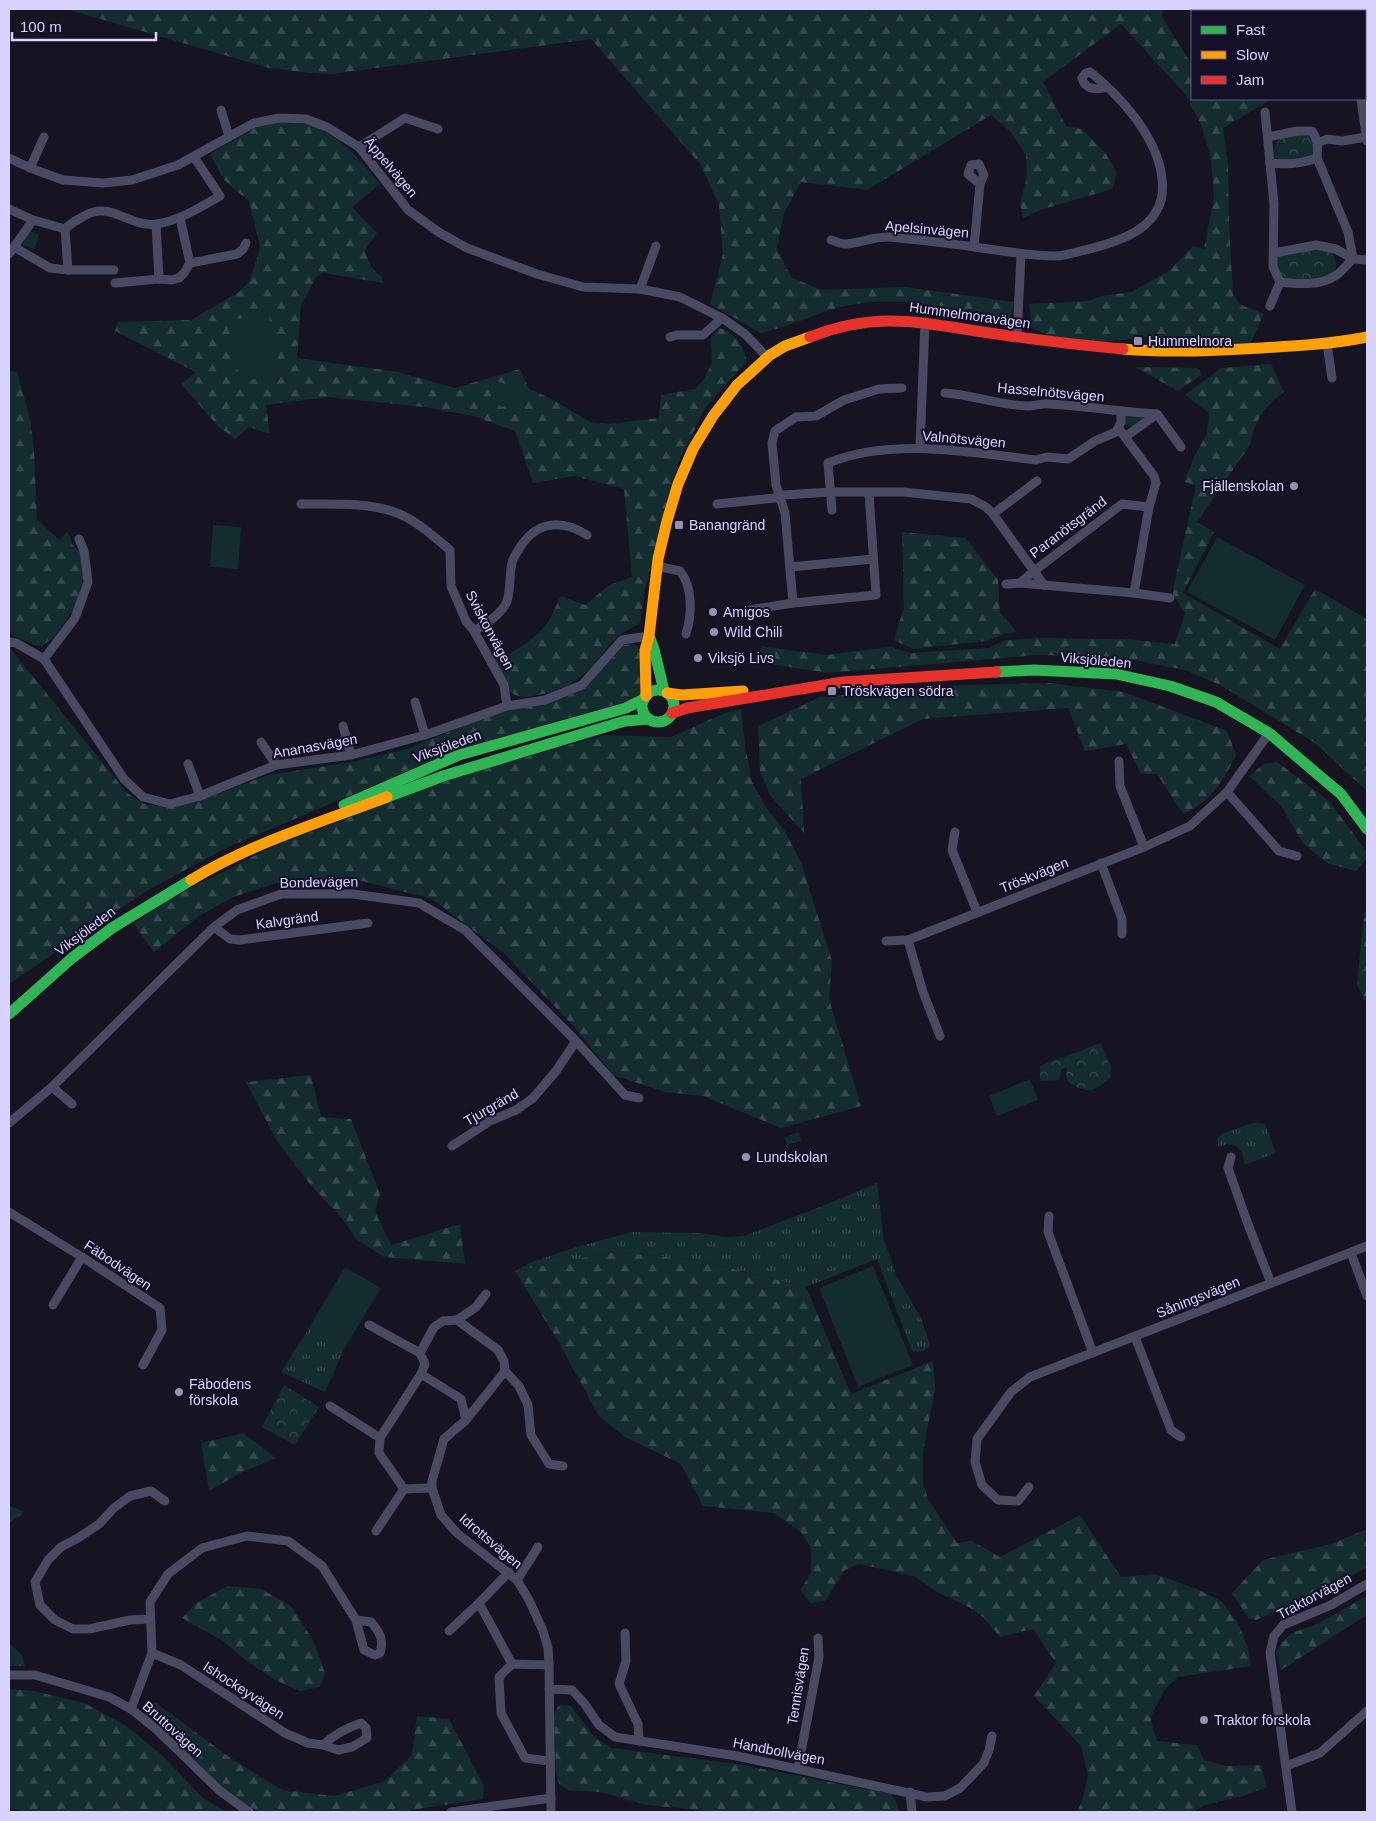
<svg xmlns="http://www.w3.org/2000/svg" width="1376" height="1821" viewBox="0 0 1376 1821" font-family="Arial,sans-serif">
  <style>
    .grass { fill: url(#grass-tufts) }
    .forest { fill: url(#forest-firs) }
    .park { fill: url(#park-crowns) }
    .pitch { fill: #132c2d }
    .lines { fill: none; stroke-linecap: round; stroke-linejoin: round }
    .street { stroke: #4a4962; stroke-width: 9 }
    .fast { stroke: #30b455; stroke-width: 11 }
    .slow { stroke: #ff9f0a; stroke-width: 11 }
    .jam { stroke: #e5322d; stroke-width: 11 }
    .poi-dot { fill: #9591b1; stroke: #130f26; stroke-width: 2 }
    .labels { text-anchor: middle; stroke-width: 4; stroke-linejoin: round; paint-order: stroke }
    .street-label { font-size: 14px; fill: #d9d4ff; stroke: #130f26 }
    .poi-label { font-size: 14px; fill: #d9d4ff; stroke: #130f26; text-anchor: start }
  </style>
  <defs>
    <pattern id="grass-tufts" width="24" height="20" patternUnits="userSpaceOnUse" patternTransform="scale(1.25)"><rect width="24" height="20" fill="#132c2d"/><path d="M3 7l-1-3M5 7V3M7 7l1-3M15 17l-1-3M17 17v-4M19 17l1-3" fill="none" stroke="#354a4c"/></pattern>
    <pattern id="forest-firs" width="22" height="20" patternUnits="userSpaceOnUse" patternTransform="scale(1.25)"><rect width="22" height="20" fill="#132c2d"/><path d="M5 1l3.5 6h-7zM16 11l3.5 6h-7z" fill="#354a4c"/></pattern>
    <pattern id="park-crowns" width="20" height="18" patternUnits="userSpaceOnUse" patternTransform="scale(1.25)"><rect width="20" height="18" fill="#132c2d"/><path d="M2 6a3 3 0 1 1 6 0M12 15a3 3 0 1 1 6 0" fill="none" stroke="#354a4c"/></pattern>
  </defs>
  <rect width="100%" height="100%" fill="#161421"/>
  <g class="grass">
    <polygon points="1256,1122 1265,1124 1276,1153 1245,1165 1242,1153 1236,1146 1227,1144 1219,1147 1217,1140 1221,1134"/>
    <path d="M 877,1183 L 884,1240 L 897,1277 L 921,1318 L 930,1345 C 924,1352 921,1353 912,1351 L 877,1259 L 806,1287 L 696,1260 L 614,1252 L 515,1271 L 530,1263 L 576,1247 L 632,1232 L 701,1233 L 726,1237 L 744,1236 L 825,1205 Z"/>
    <polygon points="309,1328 344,1349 325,1392 281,1372"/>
  </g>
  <g class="forest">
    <path d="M 66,9 L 1162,9 L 1162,17 L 1192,65 L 1192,99 L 1272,99 L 1223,128 L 1228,165 L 1229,223 L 1233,294 L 1239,304 L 1264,314 L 1250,345 L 1207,346 L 1148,337 L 1105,342 L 1048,336 L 1029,326 L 1031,319 L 1029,304 L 1088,301 L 1102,296 L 1131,292 L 1169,271 L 1193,246 L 1204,249 L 1214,197 L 1211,158 L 1201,124 L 1185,94 L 1121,24 L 1043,82 L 1066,126 L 1082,129 L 1106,154 L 1117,173 L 1112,189 L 1040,210 L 1023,218 L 1020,203 L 1027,177 L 1026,155 L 1010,131 L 991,115 L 867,190 L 801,182 L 784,213 L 777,248 L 791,277 L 821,290 L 905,287 L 1014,302 L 1012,313 L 1008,318 C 954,309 895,293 841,307 C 814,314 788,327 761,333 L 710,304 L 723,254 L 719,205 L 700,164 L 591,39 L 332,74 C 310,74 290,70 269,68 Z"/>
    <polygon points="1367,30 1367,78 1365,77 1365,31"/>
    <path d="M 281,122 C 290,123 300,122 308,125 C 339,133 360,160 380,184 L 352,207 L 377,233 L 365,250 C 368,262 371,269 382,277 L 383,283 L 323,273 L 316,277 L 301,306 L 297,358 L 398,372 L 455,388 L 520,369 L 529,389 L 550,398 L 590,422 L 609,424 L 659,418 L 661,395 L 695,389 L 704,379 L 712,363 L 711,337 L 719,328 C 735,332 743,345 747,361 L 705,408 L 679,462 L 665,508 L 645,589 L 640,623 C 631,629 621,632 614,640 C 607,646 603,654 597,661 C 580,680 563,691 538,695 C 526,697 519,699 509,691 L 507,683 L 496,661 C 511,654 537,637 547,624 C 552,616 556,605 561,596 L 585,605 L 609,585 L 632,577 L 624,489 L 574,476 L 533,483 L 515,431 L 474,416 L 424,407 L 328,397 L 266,405 L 270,434 L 249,427 L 235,439 L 219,427 L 181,384 L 196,372 L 115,331 L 118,322 L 191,320 L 239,292 L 250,280 L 260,248 L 259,241 L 249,201 L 224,180 L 210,154 L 255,128 Z"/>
    <path d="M 1271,364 L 1284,392 C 1263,407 1255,420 1250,445 L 1197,522 L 1214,532 L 1183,593 L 1280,649 L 1315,589 L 1367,619 L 1367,791 L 1315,743 L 1220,685 L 1185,670 L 1119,657 L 1037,655 L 827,673 L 758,662 L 761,646 L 826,655 L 890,647 L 912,653 L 988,648 L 1006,640 L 1035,638 L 1126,639 L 1175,644 L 1185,613 L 1173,594 L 1174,585 L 1196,485 L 1184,482 L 1194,457 L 1207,434 L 1209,413 L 1185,395 L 1221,368 Z"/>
    <polygon points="1135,367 1197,368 1200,371 1201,375 1178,391"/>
    <polygon points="9,370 17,372 30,419 34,452 37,520 60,540 67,532 70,536 72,544 80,553 83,578 76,606 53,638 42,646 37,646 12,635 9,630"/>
    <polygon points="902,532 966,538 998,580 1000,613 1017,632 1004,634 987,641 913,649 894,640 904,607"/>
    <polygon points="635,644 642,652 644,686 639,696 630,702 617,704 462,748 226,848 148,890 9,984 9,647 127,793 144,804 167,807 200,801 268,775 352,762 407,749 483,718 512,709 546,705 584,689 624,645"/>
    <path d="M 1049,683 L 1124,692 L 1227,731 L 1236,755 C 1223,780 1211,803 1183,814 L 1157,774 L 1141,774 L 1126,744 L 1085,751 L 1068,708 L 923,719 L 801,779 L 804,833 L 770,795 L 760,771 L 758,726 L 820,697 L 962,685 Z"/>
    <polygon points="741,709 745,745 752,782 765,806 784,830 801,862 832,961 829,999 861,1106 781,1128 703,1096 665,1092 613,1075 576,1029 505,954 432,899 346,877 286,880 233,897 199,916 154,952 134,924 171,898 270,848 443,781 604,735 671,737 725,713"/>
    <polygon points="1277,762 1329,801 1367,852 1367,858 1356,871 1327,863 1303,843 1281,806 1249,776 1264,764"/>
    <polygon points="1367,908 1367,1004 1357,985 1364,914"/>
    <polygon points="311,1075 321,1117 351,1119 380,1194 375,1212 391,1245 460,1224 465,1264 384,1257 356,1239 341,1217 309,1183 277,1141 246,1082"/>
    <polygon points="614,1252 696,1260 806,1287 851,1394 933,1361 935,1389 923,1452 923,1483 928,1499 957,1543 972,1541 1000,1557 1080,1515 1121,1577 1155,1574 1197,1589 1221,1601 1238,1623 1248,1648 1251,1666 1178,1677 1165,1689 1151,1716 1152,1725 1157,1741 1197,1745 1204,1760 1226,1766 1261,1765 1267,1787 1243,1796 1205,1805 1193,1812 1077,1812 1083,1798 1088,1775 1081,1746 1034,1696 1056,1663 1033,1629 1000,1637 984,1618 969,1607 937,1592 914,1576 859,1564 845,1570 825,1601 810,1603 800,1590 811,1573 811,1548 801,1532 774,1513 703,1506 681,1464 625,1437 599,1416 558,1341 515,1271"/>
    <polygon points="243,1433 276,1458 242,1472 209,1491 201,1443"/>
    <polygon points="9,1506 25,1512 9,1523"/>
    <polygon points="1367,1529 1367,1567 1322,1593 1256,1620 1249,1619 1232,1593 1263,1560 1331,1544"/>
    <polygon points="227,1586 261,1589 291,1606 313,1640 325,1673 320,1687 300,1691 275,1680 244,1659 223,1641 182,1618 195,1604"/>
    <polygon points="1367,1596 1367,1615 1281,1670 1276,1652 1281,1643 1292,1633 1319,1623"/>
    <polygon points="9,1643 22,1655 25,1666 9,1666"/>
    <polygon points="9,1689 34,1691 84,1703 125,1725 162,1755 203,1798 226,1812 27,1812 9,1808"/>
    <polygon points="156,1703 232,1759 282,1790 335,1796 385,1781 412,1755 417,1716 449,1719 484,1786 483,1799 399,1812 261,1812 240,1804 144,1714 145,1704"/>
    <polygon points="559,1705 571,1706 595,1738 611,1748 737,1764 891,1794 897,1804 900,1812 721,1812 647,1805 600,1792 568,1790 559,1784 556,1773 554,1714"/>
  </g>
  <g class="park">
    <path d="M 1306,133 C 1313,139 1315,147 1313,156 C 1302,161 1285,163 1274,157 C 1273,135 1287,135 1306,133 Z"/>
    <polygon points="29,230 39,235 34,249 23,245"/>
    <path d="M 1314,248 L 1332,252 C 1336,259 1337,266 1334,274 L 1311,280 L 1288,280 L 1279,273 L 1276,262 L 1279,256 Z"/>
    <polygon points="1125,414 1144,417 1133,426 1128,426 1124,424"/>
    <path d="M 1101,1043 L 1111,1068 L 1110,1078 C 1093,1093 1088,1094 1068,1082 L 1066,1074 L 1067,1067 L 1062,1069 L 1059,1080 L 1040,1081 L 1040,1066 Z"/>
    <polygon points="284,1385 319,1407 295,1445 262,1427"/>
  </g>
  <g class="pitch">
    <polygon points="268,312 281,373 240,382 227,321"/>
    <polygon points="496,381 529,393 522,413 489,402"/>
    <polygon points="213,525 241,527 238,569 210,567"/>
    <polygon points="1217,537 1305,585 1275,640 1187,592"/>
    <polygon points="1030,1079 1038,1100 997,1116 989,1096"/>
    <polygon points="799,1132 801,1141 787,1145 785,1137"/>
    <polygon points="873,1266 913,1365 858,1387 819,1288"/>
    <polygon points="345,1267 381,1288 344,1349 309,1328"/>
  </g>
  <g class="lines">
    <g class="street">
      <polyline points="1205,9 1207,11"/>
      <polyline points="1331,9 1333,11"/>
      <polyline points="1239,11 1244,9"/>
      <polyline points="1288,11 1291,9"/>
      <polyline points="1365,83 1367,82"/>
      <polyline points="1361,99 1367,141"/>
      <polyline points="221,110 229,136"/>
      <polyline points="1265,112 1274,204 1273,267 1280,282 1270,306"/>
      <path d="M 1268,137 L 1297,131 L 1312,131 C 1318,140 1318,147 1317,158 L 1348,232 L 1353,259"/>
      <polyline points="1318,143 1327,139 1342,141 1366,137"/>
      <polyline points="359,147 405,118 438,129"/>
      <polyline points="9,158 30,168 63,180 103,183 132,180 178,165 254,123 279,118 306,119 327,127 359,147 408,210 440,233 467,248 537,274 583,287 640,289 680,297 722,318 745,334 767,357"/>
      <path d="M 1270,163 C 1287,165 1301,164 1317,158"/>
      <polyline points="30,168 44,137"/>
      <polyline points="9,209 33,220 65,229"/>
      <polyline points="156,224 159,279"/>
      <path d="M 831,240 C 835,241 841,244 845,244 C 860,243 875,236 890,237 C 920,240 951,243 981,248 C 1006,251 1030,256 1056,256 C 1065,256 1076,252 1085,250 C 1123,241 1168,226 1162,179 C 1158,138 1121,96 1090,72 L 1086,73 L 1082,78 C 1085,90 1097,90 1107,87"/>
      <polyline points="14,247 50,268 68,270 114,270"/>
      <polyline points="974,247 980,184 984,175 979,164 971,165 968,174 980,184"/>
      <polyline points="1274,253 1316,245 1336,249 1353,259 1367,260"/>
      <polyline points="9,254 33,220"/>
      <polyline points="190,263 237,254 243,249 246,243"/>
      <path d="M 68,270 L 65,229 C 71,223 77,220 84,216 C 111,200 129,228 157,224 C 180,220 199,208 220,196 L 194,157"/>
      <path d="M 1280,282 C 1298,284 1320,286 1335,276 C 1342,272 1347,264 1353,259"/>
      <polyline points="115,283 159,279 172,280 179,278 184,273 190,263 180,218"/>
      <polyline points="640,289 656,246"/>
      <polyline points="1017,336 1021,255"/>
      <polyline points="670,337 677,335 703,335 722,318"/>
      <polyline points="1327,344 1332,378"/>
      <path d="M 945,393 C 973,395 999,405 1027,406 C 1035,406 1043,403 1050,404 C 1086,406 1121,412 1157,414"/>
      <polyline points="1119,429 1154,476 1156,483 1149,507 1134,593"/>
      <polyline points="1125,437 1157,414 1181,447"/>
      <polyline points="920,447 925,322"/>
      <polyline points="1037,481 993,514 1044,585"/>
      <path d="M 301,504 C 330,504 369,502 397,513 C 416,520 434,537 450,550 L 451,586 L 466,621 L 474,631 L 504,685 L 507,706"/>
      <polyline points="717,504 775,498 783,495 831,492 903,492 971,499 986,507 993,514"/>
      <path d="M 832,510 L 828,463 C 891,437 969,452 1036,460 L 1047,457 L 1068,459 L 1095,441 L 1116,432 L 1121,422 L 1121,412"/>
      <path d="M 656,566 L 680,571 C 693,587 692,615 686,634"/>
      <polyline points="790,567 873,559"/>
      <polyline points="1020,583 1034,571 1122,504 1149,507"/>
      <polyline points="1006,584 1020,583 1134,593 1170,598"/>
      <polyline points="793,603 785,513 776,485 772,443 775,431 796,417 816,416 844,400 879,389 902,388"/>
      <polyline points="749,610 793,603 876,595 869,493"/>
      <path d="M 474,631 C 485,625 503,613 507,601 C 511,589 509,575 512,563 C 513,557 518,551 521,546 C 538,520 563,520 587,535"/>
      <polyline points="9,642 16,643 44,659 124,779 143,797 170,804 200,796 276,765 351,755 425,735 507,706 545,700 582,685 622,640 649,636"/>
      <polyline points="44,659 75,618 88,582 84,551 79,539"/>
      <polyline points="415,702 425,735"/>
      <polyline points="343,726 351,755"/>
      <polyline points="261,742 276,765"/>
      <polyline points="1119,761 1120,786 1144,847"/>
      <polyline points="188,764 200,796"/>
      <polyline points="1227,792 1279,851 1297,856"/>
      <polyline points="955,832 952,850 977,912"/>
      <polyline points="1101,863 1122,919 1122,934"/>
      <polyline points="214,927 230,939 240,940 368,923"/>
      <polyline points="908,940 923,992 940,1036"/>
      <polyline points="886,941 908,940 1144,847 1190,826 1227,792 1269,733"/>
      <polyline points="52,1087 72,1104"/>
      <polyline points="9,1123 52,1087 214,927 237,910 281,894 353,894 419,903 465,930 576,1041 625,1095 639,1098"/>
      <polyline points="452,1146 490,1121 516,1110 533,1098 556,1071 576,1041"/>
      <polyline points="1231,1157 1228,1168 1249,1227 1271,1283"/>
      <polyline points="9,1212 82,1257 160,1308 162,1330 143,1365"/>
      <polyline points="1049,1216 1048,1232 1093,1353"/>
      <polyline points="1351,1253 1367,1296"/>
      <polyline points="53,1305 82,1257"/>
      <polyline points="457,1320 476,1307 486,1294"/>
      <polyline points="369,1325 420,1353 434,1327 443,1321 457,1320 498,1350 504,1361 505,1371 519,1386 528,1405 531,1435 549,1464 563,1466"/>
      <polyline points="1135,1337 1171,1430 1181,1437"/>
      <polyline points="420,1353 425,1364 421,1374"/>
      <polyline points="505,1371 466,1420 444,1439 432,1481 432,1488 441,1515 458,1534 517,1580 529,1600 543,1631 548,1648 549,1665 551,1812"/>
      <polyline points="330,1406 380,1438"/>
      <polyline points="1029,1487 1018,1501 998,1500 982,1485 975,1462 977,1439 1011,1392 1030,1377 1367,1246"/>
      <polyline points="432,1488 404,1489 379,1453 380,1438 421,1374 461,1399 466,1420"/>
      <polyline points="376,1531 404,1489"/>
      <polyline points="509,1572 479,1603 512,1664"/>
      <polyline points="517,1580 538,1547"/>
      <polyline points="150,1619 130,1620 89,1629 73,1629 55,1620 40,1605 35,1582 48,1560 61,1547 78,1538 99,1524 114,1508 130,1496 151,1491 165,1501"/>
      <polyline points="449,1631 479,1603"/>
      <polyline points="625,1633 626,1661 619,1684 638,1724 639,1741"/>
      <path d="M 152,1653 L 181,1665 L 285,1733 L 308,1743 L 323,1745 L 338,1750 L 352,1747 L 367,1738 L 366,1728 L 361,1723 C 346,1728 335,1734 323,1745"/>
      <polyline points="549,1665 512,1664 499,1677 501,1713 525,1758 549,1761"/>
      <polyline points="9,1675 35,1675 109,1697 131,1709 156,1729 220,1791 249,1812"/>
      <polyline points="549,1689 572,1690 584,1703 599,1725 615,1737 737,1756 927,1797 945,1796 960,1788 984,1763 989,1750 992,1736"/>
      <path d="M 131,1709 L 152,1653 L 150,1602 L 168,1574 L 202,1548 L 247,1536 L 288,1541 L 322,1566 L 356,1620 L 371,1622 C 380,1632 384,1640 380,1653 L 375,1655 L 364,1650 L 356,1620"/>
      <polyline points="1286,1766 1320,1753 1367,1711"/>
      <polyline points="798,1768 819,1657 818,1638"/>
      <polyline points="910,1792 912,1812"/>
      <polyline points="451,1812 551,1798"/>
      <polyline points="1292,1812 1270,1653 1274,1636 1283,1625 1331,1605 1367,1584"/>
    </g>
    <g class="fast">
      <polyline points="649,636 654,649 664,691"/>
      <polyline points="996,672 1034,670 1116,674 1170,686 1216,702 1269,733 1341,794 1367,829"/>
      <circle cx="658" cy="706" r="16"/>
      <polyline points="387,797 443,776 625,721 649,719"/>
      <polyline points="344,805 459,755 626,708 644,699"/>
      <polyline points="9,1014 72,958 112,928 191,880"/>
    </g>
    <g class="slow">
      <path d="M 1123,349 C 1169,353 1215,351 1261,348 C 1296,346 1332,344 1367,337"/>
      <polyline points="667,693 682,695 743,691"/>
      <polyline points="646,696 645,650 649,636 658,559 667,521 678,484 693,449 713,416 737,385 770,355 785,346 810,337"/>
      <path d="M 191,880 C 252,843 321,822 387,797"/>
    </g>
    <g class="jam">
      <path d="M 810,337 C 875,311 918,322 983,332 C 1029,339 1076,345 1123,349"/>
      <polyline points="672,713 687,708 843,682 996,672"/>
    </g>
  </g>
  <g class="poi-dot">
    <rect x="1133" y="336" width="10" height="10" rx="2.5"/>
    <circle cx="1294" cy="486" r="5"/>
    <rect x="674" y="520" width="10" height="10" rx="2.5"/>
    <circle cx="713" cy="612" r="5"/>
    <circle cx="714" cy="632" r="5"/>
    <circle cx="698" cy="658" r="5"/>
    <rect x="827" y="686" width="10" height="10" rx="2.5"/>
    <circle cx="746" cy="1157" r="5"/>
    <circle cx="179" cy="1392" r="5"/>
    <circle cx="1204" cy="1720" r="5"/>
  </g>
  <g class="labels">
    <g class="street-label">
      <text transform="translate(391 167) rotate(50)" y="5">Äppelvägen</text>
      <text transform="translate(927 229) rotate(5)" y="5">Apelsinvägen</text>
      <text transform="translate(970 315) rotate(8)" y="5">Hummelmoravägen</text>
      <text transform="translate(1051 392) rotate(5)" y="5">Hasselnötsvägen</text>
      <text transform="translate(964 439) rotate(5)" y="5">Valnötsvägen</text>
      <text transform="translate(1068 527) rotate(-37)" y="5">Paranötsgränd</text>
      <text transform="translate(490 630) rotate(62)" y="5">Sviskonvägen</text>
      <text transform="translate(1096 660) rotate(5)" y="5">Viksjöleden</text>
      <text transform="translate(315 746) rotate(-10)" y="5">Ananasvägen</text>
      <text transform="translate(447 746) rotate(-20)" y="5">Viksjöleden</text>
      <text transform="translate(1034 875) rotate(-22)" y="5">Tröskvägen</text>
      <text transform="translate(319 882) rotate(-1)" y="5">Bondevägen</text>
      <text transform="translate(287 920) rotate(-8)" y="5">Kalvgränd</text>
      <text transform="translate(85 931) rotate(-37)" y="5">Viksjöleden</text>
      <text transform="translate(491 1107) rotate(-30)" y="5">Tjurgränd</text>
      <text transform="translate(118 1265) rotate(34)" y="5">Fäbodvägen</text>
      <text transform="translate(1198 1297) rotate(-22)" y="5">Såningsvägen</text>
      <text transform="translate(491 1541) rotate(40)" y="5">Idrottsvägen</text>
      <text transform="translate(1314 1596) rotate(-28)" y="5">Traktorvägen</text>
      <text transform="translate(798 1686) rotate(-81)" y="5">Tennisvägen</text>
      <text transform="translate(244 1690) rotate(33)" y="5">Ishockeyvägen</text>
      <text transform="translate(173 1729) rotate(42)" y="5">Bruttovägen</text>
      <text transform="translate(779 1751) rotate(11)" y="5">Handbollvägen</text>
    </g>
    <g class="poi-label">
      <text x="1148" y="346">Hummelmora</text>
      <text x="1284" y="491" text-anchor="end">Fjällenskolan</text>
      <text x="689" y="530">Banangränd</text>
      <text x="723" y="617">Amigos</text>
      <text x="724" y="637">Wild Chili</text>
      <text x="708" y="663">Viksjö Livs</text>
      <text x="842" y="696">Tröskvägen södra</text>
      <text x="756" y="1162">Lundskolan</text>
      <text x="189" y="1389">Fäbodens<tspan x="189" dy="16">förskola</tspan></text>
      <text x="1214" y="1725">Traktor förskola</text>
    </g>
  </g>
  <rect width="1376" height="1821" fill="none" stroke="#d9d4ff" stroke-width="20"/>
  <rect x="1191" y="10" width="175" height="90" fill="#130f26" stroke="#625e7d"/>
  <rect x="1201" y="26" width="25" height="8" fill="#30b455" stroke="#625e7d"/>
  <text x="1236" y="35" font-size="15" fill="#d9d4ff">Fast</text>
  <rect x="1201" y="51" width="25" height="8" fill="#ff9f0a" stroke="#625e7d"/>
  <text x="1236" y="60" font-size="15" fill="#d9d4ff">Slow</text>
  <rect x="1201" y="76" width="25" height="8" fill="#e5322d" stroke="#625e7d"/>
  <text x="1236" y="85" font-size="15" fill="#d9d4ff">Jam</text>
  <path d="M12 32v8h144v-8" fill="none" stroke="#d9d4ff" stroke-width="2.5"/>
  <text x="20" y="32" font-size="15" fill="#d9d4ff" stroke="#130f26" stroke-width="4" paint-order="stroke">100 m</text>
</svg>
